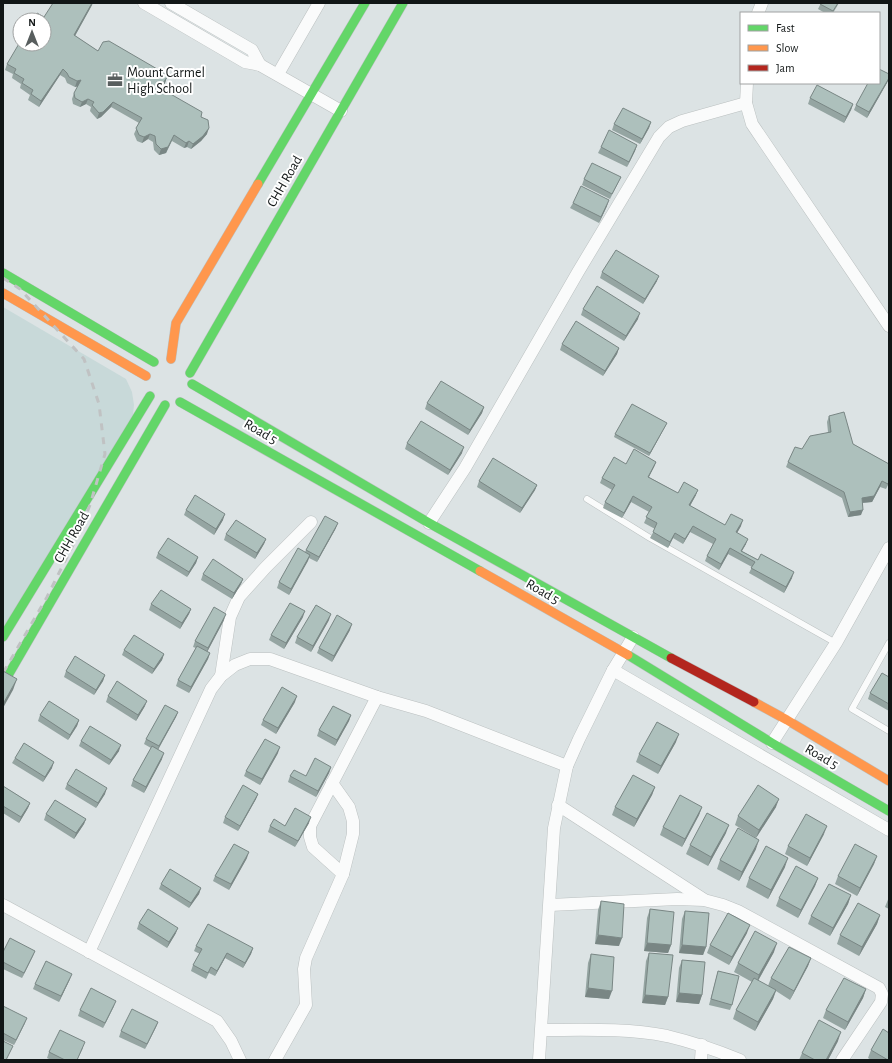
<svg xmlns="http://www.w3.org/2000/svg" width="892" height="1063" viewBox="0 0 892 1063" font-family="'Alegreya Sans',sans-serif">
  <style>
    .built { fill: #c8d9d9 }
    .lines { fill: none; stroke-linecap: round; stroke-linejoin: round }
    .lane-casing { stroke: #bbc0c0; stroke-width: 7 }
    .street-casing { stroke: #bbc0c0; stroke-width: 13 }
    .fast-casing { stroke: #bbc0c0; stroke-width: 10 }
    .slow-casing { stroke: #bbc0c0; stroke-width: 10 }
    .jam-casing { stroke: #bbc0c0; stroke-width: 10 }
    .lane { stroke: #fafbfb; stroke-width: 6 }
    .street { stroke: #fafbfb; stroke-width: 12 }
    .fast { stroke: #63d668; stroke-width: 9 }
    .slow { stroke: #ff974d; stroke-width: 9 }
    .jam { stroke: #b3261e; stroke-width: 9 }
    .rail { stroke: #c0c2c3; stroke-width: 3; stroke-dasharray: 7 7; stroke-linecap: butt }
    .wall { fill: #95a5a2 }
    .shaded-wall { fill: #798684 }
    .building { fill: #adc0bc; stroke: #798684 }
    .labels { text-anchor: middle; stroke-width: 4; stroke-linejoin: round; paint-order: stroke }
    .poi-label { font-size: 14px; fill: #111616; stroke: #fff; text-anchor: start }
    .street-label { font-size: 14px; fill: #111616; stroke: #fff }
  </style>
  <rect width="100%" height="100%" fill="#dce3e4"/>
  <polygon class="built" points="3,307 126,379 132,392 134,405 132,423 3,631"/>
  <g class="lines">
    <g class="lane-casing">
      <g id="lane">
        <polyline points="587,499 650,538 836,643"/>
        <polyline points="889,643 852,709 889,731"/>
      </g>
    </g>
    <g class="street-casing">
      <g id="street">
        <polyline points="144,3 245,62 260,65 341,111"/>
        <polyline points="171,3 252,50 260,65"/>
        <polyline points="758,13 762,3"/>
        <polyline points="278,74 319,3"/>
        <polyline points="747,83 746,103 752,124 889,326"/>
        <polyline points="429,523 465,468 578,272 659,137 669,127 682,121 746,103"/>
        <polyline points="613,670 889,830"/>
        <polyline points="221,676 230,617 239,597 266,567 311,522"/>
        <polyline points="772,743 836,643 889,548"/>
        <polyline points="558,805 703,899"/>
        <polyline points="343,874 313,847 310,837 310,826 377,697"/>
        <polyline points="3,905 217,1021 231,1041 240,1060"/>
        <polyline points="550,905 677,899 704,900 723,905 738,911 879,988 882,994 881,1002 842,1060"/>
        <polyline points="89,952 211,689 221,676 235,665 250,659 270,659 377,697 426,711 567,766"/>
        <path d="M 542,1030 C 583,1030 626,1028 667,1036 C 692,1042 716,1050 740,1060"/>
        <polyline points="275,1060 306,1005 304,969 306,958 343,874 353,834 353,821 349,807 332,783"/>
        <polyline points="539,1060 554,828 567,766 579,739 613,670 633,637"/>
        <polyline points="701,1060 702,1045"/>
      </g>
    </g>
    <g class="fast-casing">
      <g id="fast">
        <polyline points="258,184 365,3"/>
        <polyline points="3,273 154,362"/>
        <polyline points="190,373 403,3"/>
        <polyline points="192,384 429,523 671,658"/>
        <polyline points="180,402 480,571"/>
        <polyline points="3,637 150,396"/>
        <polyline points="628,655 772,743 889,811"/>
        <polyline points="3,684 165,405"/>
      </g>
    </g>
    <g class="slow-casing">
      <g id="slow">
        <polyline points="3,293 146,376"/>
        <polyline points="171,359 176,323 258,184"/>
        <polyline points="480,571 628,655"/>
        <polyline points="754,702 787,720 889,781"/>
      </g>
    </g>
    <g class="jam-casing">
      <polyline id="jam" points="671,658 754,702"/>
    </g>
    <use href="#lane" class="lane"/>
    <use href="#street" class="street"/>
    <use href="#fast" class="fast"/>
    <use href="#slow" class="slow"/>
    <use href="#jam" class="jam"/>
    <polyline class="rail" points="3,278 20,289 84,359 99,404 105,454 90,505 76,539 47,597 3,673"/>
  </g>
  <g class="wall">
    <polygon points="821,3 839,3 833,13 825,13 818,9"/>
    <polygon points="92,5 75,36 98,51 167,77 165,83 161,88 201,117 207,134 201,141 191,149 187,147 184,148 172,141 166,153 159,155 154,150 153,142 148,139 142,143 137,141 134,134 139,123 111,107 101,117 97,119 90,111 91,107 86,104 80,107 73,104 72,99 74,93 78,86 75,87 67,83 65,78 60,75 39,107 28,100 30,95 20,88 21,84 12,78 13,74 5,70 7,64 44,17"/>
    <polygon points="888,81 867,118 854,110 856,105"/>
    <polygon points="810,98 853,104 851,110 844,123 808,104"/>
    <polygon points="651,122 649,128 640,144 612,130 614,124"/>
    <polygon points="637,145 635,151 627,167 598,153 601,147"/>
    <polygon points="621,177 610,199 582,185 584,179"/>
    <polygon points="573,203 607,206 599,223 570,208"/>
    <polygon points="602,272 657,281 643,304 600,278"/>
    <polygon points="583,309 638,319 624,341 581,315"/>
    <polygon points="562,344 619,348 617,354 603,376 560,350"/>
    <polygon points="427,403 484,407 482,413 468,435 425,409"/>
    <polygon points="829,416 853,444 889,464 889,483 886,489 880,487 872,502 862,503 861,515 848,517 842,498 786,467 788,462 802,449 828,432 827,422"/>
    <polygon points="667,423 649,456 614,437 615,434"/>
    <polygon points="407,443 462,453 448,475 405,449"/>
    <polygon points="656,462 654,467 649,477 678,493 696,495 690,506 725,525 741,526 737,533 746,544 742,551 792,578 784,593 749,573 752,567 728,554 719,570 705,561 707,556 713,544 690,532 683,544 673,538 668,548 650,538 655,529 644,523 649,512 631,502 622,518 603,508 605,502 612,490 600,483 602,478 626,464"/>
    <polygon points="479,481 537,485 535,490 520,513 477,487"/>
    <polygon points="186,510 223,520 214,535 184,515"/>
    <polygon points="336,528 317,562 309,558 289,595 277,588 279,582 305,552 306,550"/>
    <polygon points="226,534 266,539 264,544 255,559 224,540"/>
    <polygon points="158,553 198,557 196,563 187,577 156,558"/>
    <polygon points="203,574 243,579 241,584 232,599 201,580"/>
    <polygon points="151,604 191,609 189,614 180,629 149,610"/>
    <polygon points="303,617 284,649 269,640 271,635"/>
    <polygon points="224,620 207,652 210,653 208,659 189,693 176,686 178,680 196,648 193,647 195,641"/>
    <polygon points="329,620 311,652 295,643 297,637"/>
    <polygon points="350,630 332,662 317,653 319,648"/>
    <polygon points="124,650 164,654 162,660 152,674 122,655"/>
    <polygon points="66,671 105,675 103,681 94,695 64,677"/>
    <polygon points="889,677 889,711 868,699 870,693"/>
    <polygon points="108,696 145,706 136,721 106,702"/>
    <polygon points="295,702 276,734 261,725 263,720"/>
    <polygon points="178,712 176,717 158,750 162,759 144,793 131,786 133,780 151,748 144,744 146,739"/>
    <polygon points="40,715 79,720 77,726 68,740 38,721"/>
    <polygon points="351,715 349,721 335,746 317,736 319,730"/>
    <polygon points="81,741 119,751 109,765 79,746"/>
    <polygon points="676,742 658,774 636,762 639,754"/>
    <polygon points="278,753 260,785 244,776 246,771"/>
    <polygon points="15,758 52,768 43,782 12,763"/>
    <polygon points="331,767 329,773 316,797 288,782 290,776 306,776"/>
    <polygon points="67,784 105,794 96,808 65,789"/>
    <polygon points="3,786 30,803 28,808 19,823 3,813"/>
    <polygon points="655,787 652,795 634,827 612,815 615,807"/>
    <polygon points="258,794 256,799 238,831 223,823 225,817"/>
    <polygon points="702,807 699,815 682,847 660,835 663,827"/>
    <polygon points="776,807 756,838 735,825 738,816"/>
    <polygon points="46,814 86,819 84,824 74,839 44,820"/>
    <polygon points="309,823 295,847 268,832 270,826 285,826"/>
    <polygon points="726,833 708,866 686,854 690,845"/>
    <polygon points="824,834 807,866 785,854 788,846"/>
    <polygon points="756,849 739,881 717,869 720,860"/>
    <polygon points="877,856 874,864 857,896 835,884 838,876"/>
    <polygon points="247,858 229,890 213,881 215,876"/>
    <polygon points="785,867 768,899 746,887 749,878"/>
    <polygon points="818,878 815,886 798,918 776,906 779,898"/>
    <polygon points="161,884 201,888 199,894 189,908 159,889"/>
    <polygon points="851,895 848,904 830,936 808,924 811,916"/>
    <polygon points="889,897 889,909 885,907"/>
    <polygon points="601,901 619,946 595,944 598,910"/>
    <polygon points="650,909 671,945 668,953 644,951 647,918"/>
    <polygon points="685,911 706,947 703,955 679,953 682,919"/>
    <polygon points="880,915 877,924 859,956 837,944 840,935"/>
    <polygon points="139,923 176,933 167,948 137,929"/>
    <polygon points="747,933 729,965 707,953 710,945"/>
    <polygon points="196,946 253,948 251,954 243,968 225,958 215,976 209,973 206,979 191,971 193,965 200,954 194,951"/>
    <polygon points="35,951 22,978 3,969 3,952"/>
    <polygon points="774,952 758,981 768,986 771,978 811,958 808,966 790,1000 776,991 773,999 755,1031 733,1019 736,1010 752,982 734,972 738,963"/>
    <polygon points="649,953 668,997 665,1005 642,1003 646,961"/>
    <polygon points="591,954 609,999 585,997 588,963"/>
    <polygon points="682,960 702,995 699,1004 676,1002 679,968"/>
    <polygon points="718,971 732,1005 730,1010 709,1005"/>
    <polygon points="70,979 59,1002 33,989 35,984"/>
    <polygon points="866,989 863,998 845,1030 823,1018 826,1010"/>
    <polygon points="3,1006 25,1023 14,1045 3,1040"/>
    <polygon points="114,1006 103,1028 78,1016 80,1010"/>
    <polygon points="158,1022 156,1027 145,1049 119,1037 121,1031"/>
    <polygon points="838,1041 828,1060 799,1060 802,1053"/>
    <polygon points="83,1048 77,1060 51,1060 47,1058 49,1052"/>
    <polygon points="871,1050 889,1060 871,1060 868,1058"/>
  </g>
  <g class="shaded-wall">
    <polygon points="92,3 93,3 92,5 72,41 74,35"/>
    <polygon points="63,69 60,75 39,107 41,101"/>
    <polygon points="167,77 165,83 158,93 160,88"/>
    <polygon points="889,78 888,81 867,118 869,112"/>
    <polygon points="81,80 79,86 75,87 77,81"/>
    <polygon points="88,99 86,104 80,107 82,102"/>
    <polygon points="113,102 111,107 101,117 97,119 99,113"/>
    <polygon points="853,104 851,110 844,123 846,117"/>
    <polygon points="651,122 649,128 640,144 642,139"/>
    <polygon points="209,128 207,134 201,141 191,149 193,144"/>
    <polygon points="150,134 148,139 142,143 144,137"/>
    <polygon points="174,135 166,153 159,155 161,149"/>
    <polygon points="189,141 187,147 184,148 186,143"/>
    <polygon points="637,145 635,151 627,167 629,162"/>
    <polygon points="609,200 607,206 599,223 601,217"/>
    <polygon points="659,276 657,281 643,304 645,299"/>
    <polygon points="640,313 638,319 624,341 626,336"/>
    <polygon points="619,348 617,354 603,376 605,371"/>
    <polygon points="484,407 482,413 468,435 470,430"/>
    <polygon points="667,423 666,425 649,456 650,453"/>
    <polygon points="464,447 462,453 448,475 450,470"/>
    <polygon points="656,462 654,467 646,482 648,477"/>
    <polygon points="882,481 880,487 872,502 860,503 862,498"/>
    <polygon points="537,485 535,490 520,513 522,508"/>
    <polygon points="698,490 696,495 687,511 689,505"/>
    <polygon points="633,496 631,502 622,518 624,513"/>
    <polygon points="863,510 861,515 848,517 850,512"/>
    <polygon points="225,514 223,520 214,535 216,529"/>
    <polygon points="743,520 741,526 734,538 736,532"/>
    <polygon points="338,523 336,528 317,562 319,557"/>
    <polygon points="693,526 690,532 683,544 685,539"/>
    <polygon points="675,533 673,538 668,548 670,542"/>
    <polygon points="266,539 264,544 255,559 257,553"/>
    <polygon points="748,539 746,544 740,554 741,551"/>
    <polygon points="730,548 728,554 719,570 721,564"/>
    <polygon points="310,555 308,561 289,595 291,589"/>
    <polygon points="198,557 196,563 187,577 189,572"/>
    <polygon points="794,572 792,578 784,593 786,587"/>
    <polygon points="243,579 241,584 232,599 234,593"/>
    <polygon points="191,609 189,614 180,629 182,623"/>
    <polygon points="305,611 303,617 284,649 286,643"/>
    <polygon points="226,614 224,620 206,654 208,648"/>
    <polygon points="331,614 329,620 311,652 313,646"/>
    <polygon points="352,624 350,630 332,662 334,656"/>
    <polygon points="210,653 208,659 189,693 191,687"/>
    <polygon points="164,654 162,660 152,674 154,669"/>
    <polygon points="105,675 103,681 94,695 96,690"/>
    <polygon points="17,679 13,690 3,708 3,704"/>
    <polygon points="297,696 295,702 276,734 278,728"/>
    <polygon points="147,701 145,706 136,721 138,715"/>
    <polygon points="178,712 176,717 157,751 159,746"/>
    <polygon points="351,715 349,721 335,746 337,740"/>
    <polygon points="79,720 77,726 68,740 70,735"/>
    <polygon points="679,734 676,742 658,774 661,766"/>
    <polygon points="121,745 119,751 109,765 111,760"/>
    <polygon points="280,747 278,753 260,785 262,779"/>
    <polygon points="164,753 162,759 144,793 146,787"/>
    <polygon points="54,762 52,768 43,782 45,777"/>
    <polygon points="331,767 329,773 316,797 318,791"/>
    <polygon points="655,787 652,795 634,827 637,819"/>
    <polygon points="107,788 105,794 96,808 98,803"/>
    <polygon points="258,794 256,799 238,831 240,826"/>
    <polygon points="779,799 776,807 756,838 759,830"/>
    <polygon points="30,803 28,808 19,823 21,817"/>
    <polygon points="702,807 699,815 682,847 685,839"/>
    <polygon points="311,817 309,823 295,847 298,841"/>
    <polygon points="86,819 84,824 74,839 76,833"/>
    <polygon points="729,825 726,833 708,866 711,857"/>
    <polygon points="827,826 824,834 807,866 810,858"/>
    <polygon points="759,840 756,849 739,881 742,872"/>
    <polygon points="249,852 247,858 229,890 231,884"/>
    <polygon points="877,856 874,864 857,896 860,888"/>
    <polygon points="788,858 785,867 768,899 771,890"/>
    <polygon points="818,878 815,886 798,918 801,910"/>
    <polygon points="201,888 199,894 189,908 191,903"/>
    <polygon points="851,895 848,904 830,936 833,928"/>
    <polygon points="880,915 877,924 859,956 862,947"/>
    <polygon points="750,925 747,933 729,965 732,957"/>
    <polygon points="178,928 176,933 167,948 169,942"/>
    <polygon points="598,935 622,938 619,946 595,944"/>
    <polygon points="647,943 671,945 668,953 644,951"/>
    <polygon points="777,943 774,952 756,984 759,975"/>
    <polygon points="682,945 706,947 703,955 679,953"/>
    <polygon points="253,948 251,954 243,968 245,963"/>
    <polygon points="35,951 33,956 22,978 24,973"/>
    <polygon points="227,953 225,958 215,976 217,971"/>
    <polygon points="811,958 808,966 790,1000 794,991"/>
    <polygon points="72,974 70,979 59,1002 61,996"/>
    <polygon points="588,988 612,991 609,999 585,997"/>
    <polygon points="866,989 863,998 845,1030 848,1022"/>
    <polygon points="776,990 773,999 755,1031 758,1022"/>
    <polygon points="679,993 702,995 699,1004 676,1002"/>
    <polygon points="645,995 668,997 665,1005 642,1003"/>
    <polygon points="116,1001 114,1006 103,1028 105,1023"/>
    <polygon points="27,1018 25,1023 14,1045 16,1040"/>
    <polygon points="158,1022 156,1027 145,1049 147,1044"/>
    <polygon points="841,1032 838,1041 828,1060 826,1060"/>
  </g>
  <g class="building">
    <polygon points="53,3 92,3 74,35 98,51 103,42 109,41 164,73 167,77 160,88 202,112 201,117 208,120 209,128 203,136 193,144 189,141 186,143 174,135 168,147 161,149 156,144 155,136 150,134 144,137 139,135 136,128 142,118 113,102 103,112 99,113 92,105 94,102 88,99 82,102 75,98 74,93 81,80 77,81 69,77 67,73 63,69 41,101 31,94 33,90 22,83 24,79 14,73 16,69 7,64 20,42 20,44 44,44 44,20 33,20 37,13 44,17"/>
    <polygon points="821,3 838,3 833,11 820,4"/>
    <polygon points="879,69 889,74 889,78 869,112 856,105 868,83 879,83"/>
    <polygon points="817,85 853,104 846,117 810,98"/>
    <polygon points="623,108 651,122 642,139 614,124"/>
    <polygon points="609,130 637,145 629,162 601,147"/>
    <polygon points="592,163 621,177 612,194 584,179"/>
    <polygon points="581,186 609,200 601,217 573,203"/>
    <polygon points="616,250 659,276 645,299 602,272"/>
    <polygon points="597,286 640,313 626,336 583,309"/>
    <polygon points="576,321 619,348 605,371 562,344"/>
    <polygon points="441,381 484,407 470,430 427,403"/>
    <polygon points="632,404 667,423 650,453 615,434"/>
    <polygon points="844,412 853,444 889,464 889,481 888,484 882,481 874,496 862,498 863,510 850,512 844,492 788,462 795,447 802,449 810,436 831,432 829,416"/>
    <polygon points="421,421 464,447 450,470 407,443"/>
    <polygon points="634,449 656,462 648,477 678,493 684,482 698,490 689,505 725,525 731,514 743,520 736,532 748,539 741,551 758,560 761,554 794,572 786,587 751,568 755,562 730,548 721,564 707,556 716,539 693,526 685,539 675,533 670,542 653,532 657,523 646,517 652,507 633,496 624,513 605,502 615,485 602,478 614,457 626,464"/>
    <polygon points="493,458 537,485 522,508 479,481"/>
    <polygon points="195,495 225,514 216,529 186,510"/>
    <polygon points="325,516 338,523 319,557 306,550"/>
    <polygon points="236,520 266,539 257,553 226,534"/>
    <polygon points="168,538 198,557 189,572 158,553"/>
    <polygon points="298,548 310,555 291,589 279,582"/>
    <polygon points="213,559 243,579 234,593 203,574"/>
    <polygon points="161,590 191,609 182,623 151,604"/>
    <polygon points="290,603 305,611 286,643 271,635"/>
    <polygon points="316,605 331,614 313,646 297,637"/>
    <polygon points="214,607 226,614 208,648 195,641"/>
    <polygon points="337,615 352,624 334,656 319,648"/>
    <polygon points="134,635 164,654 154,669 124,650"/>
    <polygon points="197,646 210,653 191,687 178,680"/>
    <polygon points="75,656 105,675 96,690 66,671"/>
    <polygon points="3,671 17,679 3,704"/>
    <polygon points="882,673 889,677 889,704 870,693"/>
    <polygon points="117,681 147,701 138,715 108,696"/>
    <polygon points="282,687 297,696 278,728 263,720"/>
    <polygon points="49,701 79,720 70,735 40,715"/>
    <polygon points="165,705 178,712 159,746 146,739"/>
    <polygon points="333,706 351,715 337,740 319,730"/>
    <polygon points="657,722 679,734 661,766 639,754"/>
    <polygon points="90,726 121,745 111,760 81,741"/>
    <polygon points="265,739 280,747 262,779 246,771"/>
    <polygon points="24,743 54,762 45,777 15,758"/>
    <polygon points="152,746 164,753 146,787 133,780"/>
    <polygon points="315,758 331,767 318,791 290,776 294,770 306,776"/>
    <polygon points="76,769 107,788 98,803 67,784"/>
    <polygon points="633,775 655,787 637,819 615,807"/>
    <polygon points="243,785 258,794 240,826 225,817"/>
    <polygon points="758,785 779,799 759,830 738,816"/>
    <polygon points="3,786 30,803 21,817 3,806"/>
    <polygon points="680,795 702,807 685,839 663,827"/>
    <polygon points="55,800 86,819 76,833 46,814"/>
    <polygon points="295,808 311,817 298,841 270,826 274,819 285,826"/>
    <polygon points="707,813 729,825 711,857 690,845"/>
    <polygon points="806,814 827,826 810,858 788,846"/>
    <polygon points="738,828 759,840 742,872 720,860"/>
    <polygon points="234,844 249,852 231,884 215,876"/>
    <polygon points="855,844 877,856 860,888 838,876"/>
    <polygon points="766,846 788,858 771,890 749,878"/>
    <polygon points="796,866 818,878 801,910 779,898"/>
    <polygon points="170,869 201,888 191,903 161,884"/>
    <polygon points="829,884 851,895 833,928 811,916"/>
    <polygon points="601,901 624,904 622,938 598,935"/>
    <polygon points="858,903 880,915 862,947 840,935"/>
    <polygon points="148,909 178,928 169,942 139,923"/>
    <polygon points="650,909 674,912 671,945 647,943"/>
    <polygon points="685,911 709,913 706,947 682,945"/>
    <polygon points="728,913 750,925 732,957 710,945"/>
    <polygon points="208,924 253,948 245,963 227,953 217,971 211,967 208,973 193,965 202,949 196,946"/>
    <polygon points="755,931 777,943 759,975 738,963"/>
    <polygon points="10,938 35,951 24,973 3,962 3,952"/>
    <polygon points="789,947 811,958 794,991 771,978"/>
    <polygon points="649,953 673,955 668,997 645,995"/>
    <polygon points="591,954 614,957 612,991 588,988"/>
    <polygon points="682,960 705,962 702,995 679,993"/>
    <polygon points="46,961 72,974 61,996 35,984"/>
    <polygon points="718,971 739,976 732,1005 711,999"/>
    <polygon points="754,978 776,990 758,1022 736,1010"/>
    <polygon points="844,978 866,989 848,1022 826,1010"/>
    <polygon points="91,988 116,1001 105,1023 80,1010"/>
    <polygon points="3,1006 27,1018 16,1040 3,1033"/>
    <polygon points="132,1009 158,1022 147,1044 121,1031"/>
    <polygon points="819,1020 841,1032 826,1060 815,1060 802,1053"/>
    <polygon points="883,1029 889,1033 889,1060 888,1060 871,1050"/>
    <polygon points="60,1030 85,1042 77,1060 65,1060 49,1052"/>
    <polygon points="3,1041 13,1046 6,1060 3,1060"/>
  </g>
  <defs>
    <g id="office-bare" transform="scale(1.2)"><path d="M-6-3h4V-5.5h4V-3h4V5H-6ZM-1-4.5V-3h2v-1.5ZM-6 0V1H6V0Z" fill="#585e5e" stroke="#fff" stroke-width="2.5" paint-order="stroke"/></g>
  </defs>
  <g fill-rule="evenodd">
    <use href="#office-bare" x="115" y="80"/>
  </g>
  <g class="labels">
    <g class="poi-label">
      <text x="127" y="77">Mount Carmel<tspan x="127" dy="16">High School</tspan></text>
    </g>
    <g class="street-label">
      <text transform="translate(284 181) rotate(-60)" y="5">CHH Road</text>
      <text transform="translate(261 431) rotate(30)" y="5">Road 5</text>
      <text transform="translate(71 537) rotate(-60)" y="5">CHH Road</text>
      <text transform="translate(543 591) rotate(30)" y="5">Road 5</text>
      <text transform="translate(822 756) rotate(30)" y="5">Road 5</text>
    </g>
  </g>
  <rect width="892" height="1063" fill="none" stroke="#111616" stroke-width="8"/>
  <rect x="740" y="12" width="140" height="72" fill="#ffffff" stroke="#a0a2a2"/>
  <rect x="748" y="25" width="20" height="6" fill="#63d668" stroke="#a0a2a2"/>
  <text x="776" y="32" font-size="12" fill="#111616">Fast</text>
  <rect x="748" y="45" width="20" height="6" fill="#ff974d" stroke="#a0a2a2"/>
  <text x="776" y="52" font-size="12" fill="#111616">Slow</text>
  <rect x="748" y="65" width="20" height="6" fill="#b3261e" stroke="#a0a2a2"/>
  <text x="776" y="72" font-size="12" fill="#111616">Jam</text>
  <g transform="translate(32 32)"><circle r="19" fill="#ffffff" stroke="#a0a2a2"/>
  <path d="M0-3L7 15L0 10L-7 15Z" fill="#585e5e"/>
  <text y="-6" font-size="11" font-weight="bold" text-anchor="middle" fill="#111616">N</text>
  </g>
</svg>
